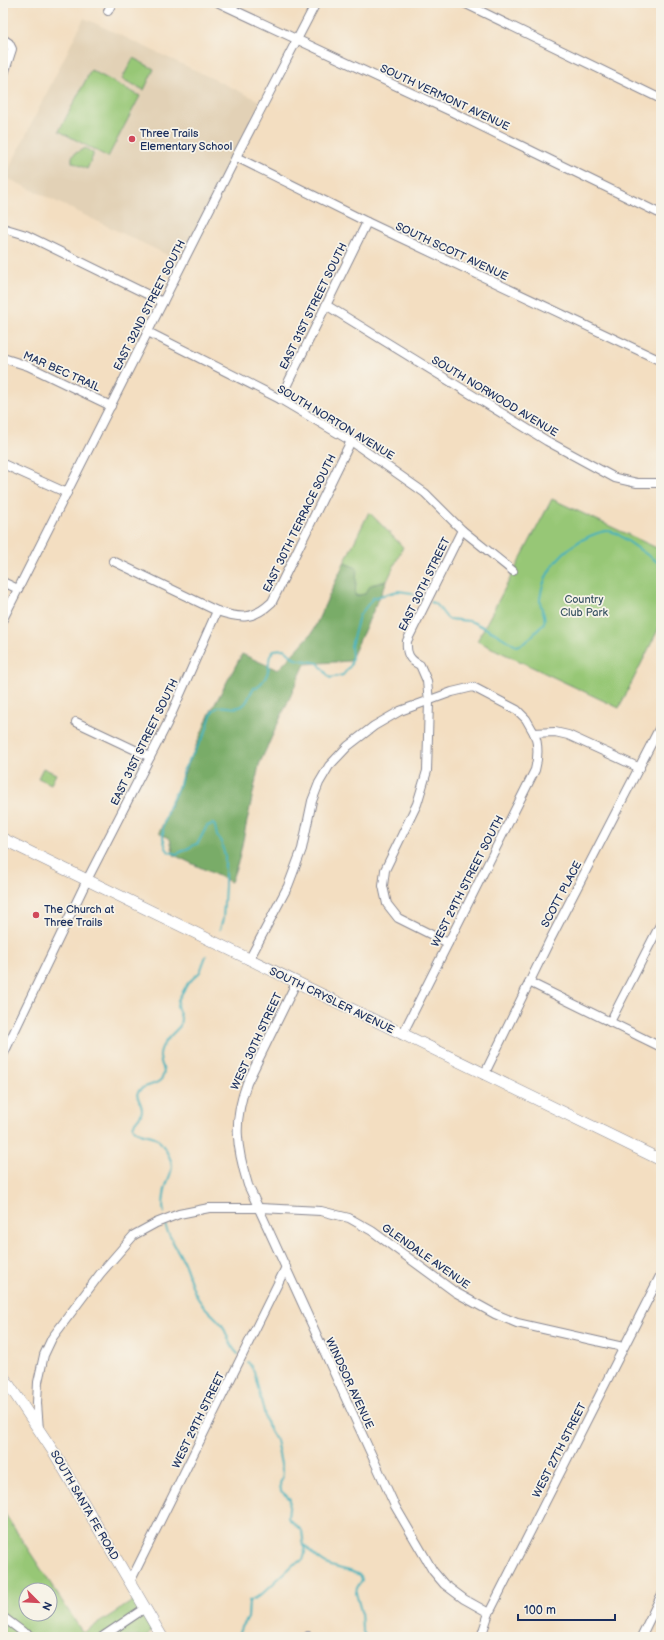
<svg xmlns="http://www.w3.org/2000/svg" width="664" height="1640" viewBox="0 0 664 1640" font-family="'Balsamiq Sans',sans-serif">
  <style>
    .built { fill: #e2d1b6 }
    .green { fill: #97c776; stroke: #597b6a; fill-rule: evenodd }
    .forest { fill: #79ac67; stroke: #4a6e62 }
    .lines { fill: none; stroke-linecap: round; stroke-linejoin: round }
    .stream { stroke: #42b1bc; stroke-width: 2 }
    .street-casing { stroke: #878690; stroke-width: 10 }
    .secondary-casing { stroke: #878690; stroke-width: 12 }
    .street { stroke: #fff; stroke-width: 8 }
    .secondary { stroke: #fff; stroke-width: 11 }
    .poi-dot { fill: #d1495b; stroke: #f7f3e8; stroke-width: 1.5 }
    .labels { text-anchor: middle; stroke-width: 3.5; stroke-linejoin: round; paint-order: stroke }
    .street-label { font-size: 11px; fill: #1b2f5e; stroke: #f7f3e8 }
    .poi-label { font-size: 11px; fill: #1b2f5e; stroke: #f7f3e8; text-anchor: start }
    .park-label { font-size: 11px; fill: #3a5564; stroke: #f7f3e8 }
  </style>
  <rect width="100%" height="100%" fill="#f7f3e8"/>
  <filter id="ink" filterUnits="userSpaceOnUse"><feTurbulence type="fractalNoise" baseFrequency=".025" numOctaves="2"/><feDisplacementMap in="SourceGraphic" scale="8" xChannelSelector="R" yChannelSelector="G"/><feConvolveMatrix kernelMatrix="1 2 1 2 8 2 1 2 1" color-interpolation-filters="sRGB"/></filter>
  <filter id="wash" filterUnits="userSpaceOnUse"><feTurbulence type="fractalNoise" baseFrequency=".012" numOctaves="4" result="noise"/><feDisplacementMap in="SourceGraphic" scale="16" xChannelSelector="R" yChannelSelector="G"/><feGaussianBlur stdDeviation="0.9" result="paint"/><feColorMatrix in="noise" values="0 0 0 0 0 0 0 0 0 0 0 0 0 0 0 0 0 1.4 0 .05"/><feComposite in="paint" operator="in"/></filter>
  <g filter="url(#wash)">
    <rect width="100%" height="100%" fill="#f3dec1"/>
    <polygon class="built" points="84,18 260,101 180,261 5,177"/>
    <g class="green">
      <polygon points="133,58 154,69 144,90 122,79"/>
      <polygon points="91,70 140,96 108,157 59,131"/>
      <polygon points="85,148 93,153 93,156 87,169 72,162 72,157 74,154"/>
      <polygon points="552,499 661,550 661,624 619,708 477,641"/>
      <polygon points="369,512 403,547 387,581 371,585 365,594 354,596 356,568 344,563"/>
      <polygon points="43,768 56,774 51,784 38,778"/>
      <path d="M 3,1511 L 83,1633 L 136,1599 L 152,1628 L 147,1637 L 3,1637 ZM 26,1590 L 50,1590 L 50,1614 L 26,1614 Z"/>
    </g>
    <polygon class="forest" points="344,563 357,568 355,596 365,594 371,585 387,581 350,661 305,664 259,765 239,859 231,882 174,855 170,839 159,833 210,713 242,654 278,670 312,633"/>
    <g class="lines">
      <g class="stream">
        <path d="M 431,602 L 437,605 L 446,617 L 449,619 L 469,621 L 475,623 L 495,633 L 516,646 C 528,644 534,632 543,625 C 548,615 539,609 540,599 C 543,570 564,547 590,536 C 595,534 602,531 607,531 C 611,531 616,533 619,535 L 656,561 L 661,566"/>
        <path d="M 220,929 L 223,919 L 225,886 L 225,856 L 221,842 L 217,836 L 215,826 L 213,824 L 207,826 L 198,843 L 177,854 L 169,852 L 166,848 L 163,838 L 163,826 L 168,808 L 180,784 L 184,769 L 205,734 L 212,712 C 222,700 231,712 242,706 C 249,703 249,693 254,688 L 257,688 C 261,683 267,678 268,671 C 270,663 267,657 274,650 L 284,649 L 295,659 L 318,663 L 330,678 L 343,675 L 351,665 L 352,656 L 351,646 L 359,616 L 373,598 L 398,591 L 412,593 L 422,599"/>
        <path d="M 164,1213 C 162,1207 164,1192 166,1186 C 168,1179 172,1173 172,1165 C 171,1157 165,1149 161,1143 C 154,1131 139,1138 133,1127 C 134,1120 142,1118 142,1110 C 142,1105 138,1100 137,1094 C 141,1083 156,1088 162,1078 C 167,1069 160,1065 160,1057 C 159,1044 173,1034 180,1026 L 181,1018 L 177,1006 L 178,1000 L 188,983 L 200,972 L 206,956"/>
        <path d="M 165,1225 C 170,1239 178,1250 184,1263 C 190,1276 191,1289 199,1300 C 204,1308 215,1316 222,1325 C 228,1335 229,1346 238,1354"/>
        <path d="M 304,1545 C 310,1550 316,1558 323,1562 C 334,1570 349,1568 361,1576 L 362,1580 L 357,1588 L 356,1593 L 361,1611 L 362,1630 L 366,1637"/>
        <polyline points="237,1637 240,1630 248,1618 249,1601 261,1595 294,1564 303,1560 305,1554 302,1531 288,1518 290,1499 281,1491 280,1484 283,1474 276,1440 267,1425 254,1371 248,1362"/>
      </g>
    </g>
  </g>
  <g filter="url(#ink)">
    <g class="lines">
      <g class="street-casing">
        <g id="street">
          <polyline points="219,3 450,111 661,214"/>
          <polyline points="464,3 661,99"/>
          <polyline points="108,11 112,3"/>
          <polyline points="3,39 9,43 12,49 3,77"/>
          <polyline points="236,157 367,222 661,361"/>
          <polyline points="3,228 26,235 163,302"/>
          <polyline points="326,305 547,441 615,478 637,483 661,483"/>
          <polyline points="148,332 280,399 351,441 425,493 462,530 513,571"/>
          <polyline points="3,358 28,366 111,406"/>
          <polyline points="280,399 367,222"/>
          <polyline points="3,464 67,493"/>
          <path d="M 113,561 L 217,611 C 241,619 253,620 272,602 L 351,441"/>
          <polyline points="3,582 18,589"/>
          <polyline points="3,619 236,157 316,3"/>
          <polyline points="76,722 150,757"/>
          <path d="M 448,943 L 398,918 L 387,904 L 383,886 L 385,870 L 417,804 L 427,771 L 429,702 L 427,681 L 420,665 C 409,660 406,653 407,641 L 462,530"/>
          <polyline points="249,960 288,886 302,849 312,801 319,783 329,766 348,746 374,726 400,711 452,692 473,687 517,710 526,719 534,733 555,732 568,735 640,768"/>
          <polyline points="529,982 661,1047"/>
          <path d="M 296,983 L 247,1083 C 233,1121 236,1146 248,1185 L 395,1506 L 433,1571 L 444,1584 L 464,1599 L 489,1613"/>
          <polyline points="610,1022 661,923"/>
          <path d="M 402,1035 L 535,770 C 538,758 539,745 534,733"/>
          <polyline points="3,1055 87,880 167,724 217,611"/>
          <polyline points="484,1075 550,940 661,725"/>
          <polyline points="39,1430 37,1403 38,1382 44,1355 52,1338 100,1274 134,1235 156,1223 179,1214 209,1208 260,1208 321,1211 349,1218 372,1231 455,1292 495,1314 517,1323 623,1347"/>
          <polyline points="130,1582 286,1267"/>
          <polyline points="3,1617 23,1632 33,1637"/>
          <polyline points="308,1636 308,1637"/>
          <polyline points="102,1637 145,1608"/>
          <polyline points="481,1637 489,1613 661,1274"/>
          <polyline points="641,1637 661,1596"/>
        </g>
      </g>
      <g class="secondary-casing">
        <g id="secondary">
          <polyline points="3,839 661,1160"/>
          <polyline points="3,1376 55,1454 162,1637"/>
        </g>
      </g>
      <use href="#street" class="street"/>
      <use href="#secondary" class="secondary"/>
    </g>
  </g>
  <g class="poi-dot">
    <circle cx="132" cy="139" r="4"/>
    <circle cx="36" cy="915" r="4"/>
  </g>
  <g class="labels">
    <g class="street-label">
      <text transform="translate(445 97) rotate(25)" y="4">SOUTH VERMONT AVENUE</text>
      <text transform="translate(452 251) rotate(25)" y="4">SOUTH SCOTT AVENUE</text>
      <text transform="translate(149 305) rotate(-63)" y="4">EAST 32ND STREET SOUTH</text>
      <text transform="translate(313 306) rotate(-64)" y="4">EAST 31ST STREET SOUTH</text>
      <text transform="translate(62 371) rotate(24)" y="4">MAR BEC TRAIL</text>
      <text transform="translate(495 396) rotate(31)" y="4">SOUTH NORWOOD AVENUE</text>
      <text transform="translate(336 422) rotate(31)" y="4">SOUTH NORTON AVENUE</text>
      <text transform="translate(299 523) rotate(-64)" y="4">EAST 30TH TERRACE SOUTH</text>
      <text transform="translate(424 584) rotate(-64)" y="4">EAST 30TH STREET</text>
      <text transform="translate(144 742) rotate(-64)" y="4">EAST 31ST STREET SOUTH</text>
      <text transform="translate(467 881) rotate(-63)" y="4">WEST 29TH STREET SOUTH</text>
      <text transform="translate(561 894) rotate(-62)" y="4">SCOTT PLACE</text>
      <text transform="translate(332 1000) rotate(26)" y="4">SOUTH CRYSLER AVENUE</text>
      <text transform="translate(256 1041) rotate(-65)" y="4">WEST 30TH STREET</text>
      <text transform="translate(426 1256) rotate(35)" y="4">GLENDALE AVENUE</text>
      <text transform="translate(350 1383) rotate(65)" y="4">WINDSOR AVENUE</text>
      <text transform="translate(198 1420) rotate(-64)" y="4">WEST 29TH STREET</text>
      <text transform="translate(559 1450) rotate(-63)" y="4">WEST 27TH STREET</text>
      <text transform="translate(85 1505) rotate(60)" y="4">SOUTH SANTA FE ROAD</text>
    </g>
    <g class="poi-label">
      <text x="140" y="137">Three Trails<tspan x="140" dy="13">Elementary School</tspan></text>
      <text x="44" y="913">The Church at<tspan x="44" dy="13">Three Trails</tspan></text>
    </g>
    <g class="park-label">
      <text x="584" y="603">Country<tspan x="584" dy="13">Club Park</tspan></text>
    </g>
  </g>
  <rect width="664" height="1640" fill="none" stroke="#f7f3e8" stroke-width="16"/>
  <g transform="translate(38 1602) rotate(114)"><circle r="19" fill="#f7f3e8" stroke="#9fa5b1"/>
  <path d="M0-3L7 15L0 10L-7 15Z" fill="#d1495b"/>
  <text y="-6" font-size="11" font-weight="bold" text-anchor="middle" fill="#1b2f5e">N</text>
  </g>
  <path d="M518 1614v6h97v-6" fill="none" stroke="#1b2f5e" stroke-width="2"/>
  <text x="524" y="1614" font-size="12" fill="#1b2f5e" stroke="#f7f3e8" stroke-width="3" paint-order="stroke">100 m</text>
</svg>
